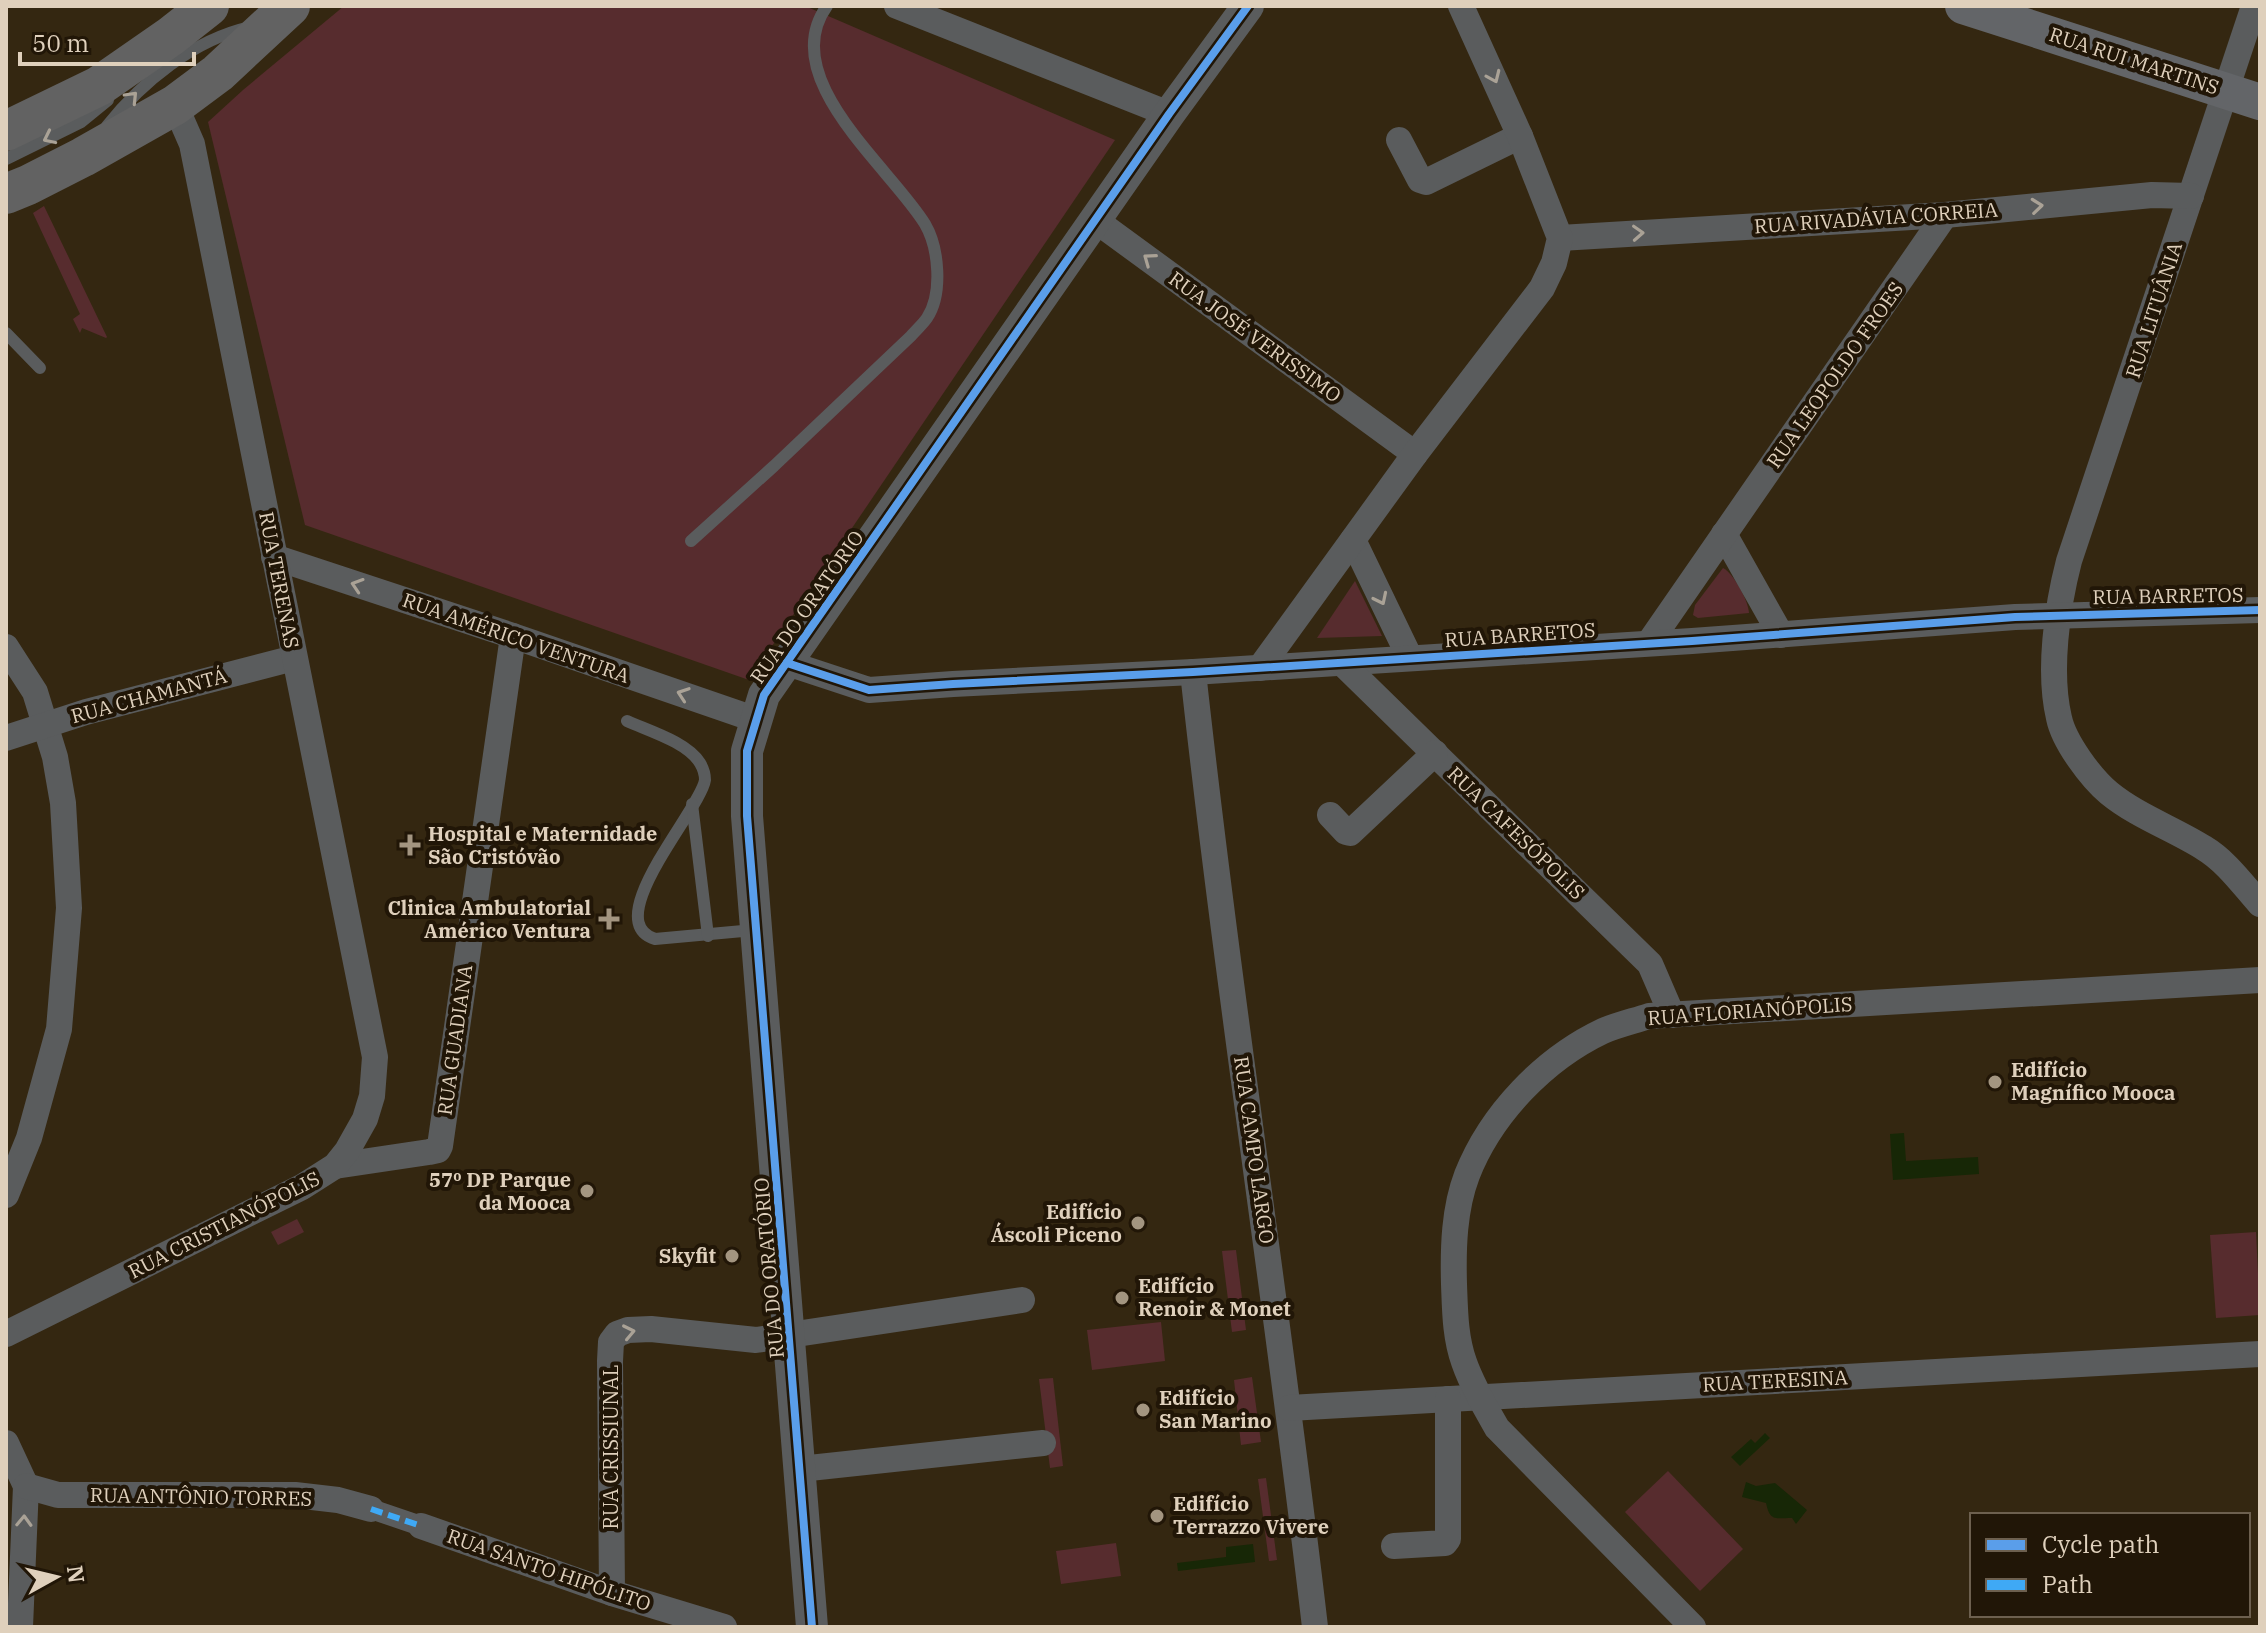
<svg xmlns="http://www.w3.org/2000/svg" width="2266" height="1633" viewBox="0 0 2266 1633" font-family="'IBM Plex Serif',serif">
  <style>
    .green { fill: #572c2e }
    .water { fill: #172706 }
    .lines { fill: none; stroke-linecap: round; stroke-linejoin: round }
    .service { stroke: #5a5c5d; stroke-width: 12 }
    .pedestrian { stroke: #5a5c5d; stroke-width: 20 }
    .minor { stroke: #5a5c5d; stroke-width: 26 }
    .tertiary { stroke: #5a5c5d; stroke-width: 32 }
    .secondary { stroke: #636568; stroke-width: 36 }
    .primary { stroke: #626262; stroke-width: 40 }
    .quiet { stroke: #3fa9f5; stroke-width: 6; stroke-dasharray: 12 6; stroke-linecap: butt }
    .cycleway-casing { stroke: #211607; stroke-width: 13 }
    .cycleway { stroke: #5a9eea; stroke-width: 8 }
    .oneway { stroke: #aaa296 }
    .poi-dot { fill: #a39580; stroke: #211607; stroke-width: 3 }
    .labels { text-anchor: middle; stroke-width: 8; stroke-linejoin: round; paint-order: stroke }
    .street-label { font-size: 20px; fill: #dfd0bc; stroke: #211607 }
    .poi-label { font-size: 20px; font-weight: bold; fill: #dfd0bc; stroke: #211607; text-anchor: start }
  </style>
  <rect width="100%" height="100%" fill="#342711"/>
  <g class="green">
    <polygon points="344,6 805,6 1115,140 749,680 305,525 208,122 243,90"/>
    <polygon points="44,206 107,337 106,338 82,328 80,333 73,319 80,314 33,213"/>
    <path d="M 1723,568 C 1734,574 1748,600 1749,613 L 1698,618 L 1693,615 L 1695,605 Z"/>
    <polygon points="1355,581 1382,636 1317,638"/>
    <polygon points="297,1219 304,1232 278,1245 271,1232"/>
    <polygon points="2256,1232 2260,1315 2216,1318 2210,1235"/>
    <polygon points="1236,1250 1246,1330 1232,1332 1222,1251"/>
    <polygon points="1161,1322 1165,1361 1092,1370 1087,1330"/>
    <polygon points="1252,1377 1261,1442 1241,1445 1234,1380"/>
    <polygon points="1053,1378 1063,1466 1050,1468 1039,1379"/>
    <polygon points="1668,1471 1743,1549 1700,1591 1625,1512"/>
    <polygon points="1266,1478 1277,1560 1269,1561 1258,1479"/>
    <polygon points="1116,1543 1121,1576 1061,1584 1056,1551"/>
  </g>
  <g class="water">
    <polygon points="1904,1133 1906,1161 1978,1157 1979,1174 1893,1180 1890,1134"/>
    <polygon points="1765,1433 1770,1438 1740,1466 1731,1457 1751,1439 1755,1443"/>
    <path d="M 1746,1482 L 1756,1486 L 1775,1483 L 1807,1510 L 1796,1524 L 1792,1518 C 1776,1518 1770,1522 1766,1503 L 1742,1497 Z"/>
    <polygon points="1253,1544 1255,1562 1178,1571 1177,1563 1226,1557 1226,1547"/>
  </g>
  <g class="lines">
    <g class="service">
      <path d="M 107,126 C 142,82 193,40 250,27"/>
      <polyline points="6,159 81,122 108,100"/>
      <polyline points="6,333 40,368"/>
      <path d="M 691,541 L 774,466 L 911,336 C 916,330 923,324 927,318 C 943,294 939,248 925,224 C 891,168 775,78 827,6"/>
      <path d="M 627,721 C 649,731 687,742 700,763 C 703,768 705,774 705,780 C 701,809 598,921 655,939 L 754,930"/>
      <polyline points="692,804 708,936"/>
    </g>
    <polyline class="pedestrian" points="371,1509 421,1526"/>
    <g class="minor">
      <polyline points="897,6 1169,114"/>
      <path d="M 2254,6 L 2069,561 C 2057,607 2048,672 2059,718 C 2064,742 2091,778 2109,793 C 2137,816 2174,829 2204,848 C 2226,861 2243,885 2260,904"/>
      <polyline points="1399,140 1420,180 1426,182 1520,136"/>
      <polyline points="1095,220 1415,454"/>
      <polyline points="1560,238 1945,215 2152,195 2191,196"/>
      <polyline points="1724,534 1781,635"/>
      <polyline points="1353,540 1410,658"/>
      <polyline points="274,557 513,636 757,720"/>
      <polyline points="1649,643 1945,215"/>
      <polyline points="6,647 35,692 55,757 63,803 69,908 59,1029 29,1138 6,1195"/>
      <polyline points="787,663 869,690 953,684 1193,672 1692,641 2015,617 2260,610"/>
      <polyline points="1342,663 1650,964 1672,1015"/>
      <polyline points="1260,668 1415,454 1542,288 1554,263 1560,238 1520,136 1461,6"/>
      <path d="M 1193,672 C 1228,991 1278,1308 1315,1627"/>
      <polyline points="6,738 86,712 294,658"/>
      <polyline points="1330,815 1346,832 1350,833 1435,753"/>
      <polyline points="335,1166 429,1152 438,1150 440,1146 513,636"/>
      <polyline points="6,1334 302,1187 335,1166 347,1151 365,1119 372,1096 375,1057 192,144 175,105"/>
      <polyline points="1289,1408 2260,1354"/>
      <polyline points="6,1443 26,1486 20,1627"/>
      <polyline points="800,1469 1043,1443"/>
      <polyline points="26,1486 58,1495 295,1495 338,1500 371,1509"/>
      <polyline points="421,1526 612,1593 724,1627"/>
      <polyline points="1394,1546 1445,1543 1448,1539 1448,1399"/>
      <polyline points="612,1593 610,1361 611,1342 617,1334 628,1330 651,1329 756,1340 1022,1300"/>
      <path d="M 1693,1627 L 1497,1428 C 1485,1407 1472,1385 1464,1362 C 1455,1337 1455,1310 1454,1284 C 1453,1248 1454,1209 1467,1175 C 1491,1114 1544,1059 1603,1031 C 1617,1025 1634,1021 1649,1016 L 2260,980"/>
    </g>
    <polyline class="tertiary" points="812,1627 747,816 747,751 764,695 1169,114 1248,6"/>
    <polyline class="secondary" points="1963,6 2260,102"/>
    <g class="primary">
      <polyline points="6,131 99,86 171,36 209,6"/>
      <polyline points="6,194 28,185 83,157 175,105 218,73 290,6"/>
    </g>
    <polyline class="quiet" points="371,1509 421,1526"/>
    <g class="cycleway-casing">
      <g id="cycleway">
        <polyline points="787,663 869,690 953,684 1193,672 1692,641 2015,617 2260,610"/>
        <polyline points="812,1627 747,816 747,751 764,695 1169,114 1248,6"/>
      </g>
    </g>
    <use href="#cycleway" class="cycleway"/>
  </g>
  <defs><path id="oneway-chevron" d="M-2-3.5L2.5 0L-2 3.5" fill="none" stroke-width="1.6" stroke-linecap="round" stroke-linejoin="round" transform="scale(2)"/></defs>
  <g class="oneway">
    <use href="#oneway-chevron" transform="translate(1494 77) rotate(66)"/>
    <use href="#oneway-chevron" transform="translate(132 97) rotate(-46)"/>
    <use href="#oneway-chevron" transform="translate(49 138) rotate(154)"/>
    <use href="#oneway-chevron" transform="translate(2037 206) rotate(-6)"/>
    <use href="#oneway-chevron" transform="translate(1638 233) rotate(-3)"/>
    <use href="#oneway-chevron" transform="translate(1149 259) rotate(-144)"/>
    <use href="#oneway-chevron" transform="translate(357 585) rotate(-162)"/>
    <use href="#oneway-chevron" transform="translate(1381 599) rotate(64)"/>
    <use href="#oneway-chevron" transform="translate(683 694) rotate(-161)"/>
    <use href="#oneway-chevron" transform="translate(629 1332) rotate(-12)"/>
    <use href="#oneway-chevron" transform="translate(24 1521) rotate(-88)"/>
  </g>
  <g class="poi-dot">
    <path d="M406 833h8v8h8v8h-8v8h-8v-8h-8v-8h8z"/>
    <path d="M605 907h8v8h8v8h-8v8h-8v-8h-8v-8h8z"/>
    <circle cx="1995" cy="1082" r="8"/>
    <circle cx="587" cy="1191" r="8"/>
    <circle cx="1138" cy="1223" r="8"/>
    <circle cx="732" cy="1256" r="8"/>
    <circle cx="1122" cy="1298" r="8"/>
    <circle cx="1143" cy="1410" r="8"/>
    <circle cx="1157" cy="1516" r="8"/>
  </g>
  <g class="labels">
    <g class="street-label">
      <text transform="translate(2134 61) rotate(18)" y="7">RUA RUI MARTINS</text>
      <text transform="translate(1876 218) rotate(-4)" y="7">RUA RIVADÁVIA CORREIA</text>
      <text transform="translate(2154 310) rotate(-72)" y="7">RUA LITUÂNIA</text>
      <text transform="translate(1255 337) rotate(36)" y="7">RUA JOSÉ VERISSIMO</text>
      <text transform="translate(1835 375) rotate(-55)" y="7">RUA LEOPOLDO FROES</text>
      <text transform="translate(279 580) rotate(79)" y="7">RUA TERENAS</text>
      <text transform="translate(2168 596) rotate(-1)" y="7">RUA BARRETOS</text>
      <text transform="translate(807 607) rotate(-55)" y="7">RUA DO ORATÓRIO</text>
      <text transform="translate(1520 635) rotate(-4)" y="7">RUA BARRETOS</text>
      <text transform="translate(516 638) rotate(19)" y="7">RUA AMÉRICO VENTURA</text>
      <text transform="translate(149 696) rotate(-15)" y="7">RUA CHAMANTÁ</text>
      <text transform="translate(1516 833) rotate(44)" y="7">RUA CAFESÓPOLIS</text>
      <text transform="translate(1750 1011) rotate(-4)" y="7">RUA FLORIANÓPOLIS</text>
      <text transform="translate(455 1040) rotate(-82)" y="7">RUA GUADIANA</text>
      <text transform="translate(1254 1150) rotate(82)" y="7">RUA CAMPO LARGO</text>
      <text transform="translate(224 1225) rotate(-27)" y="7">RUA CRISTIANÓPOLIS</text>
      <text transform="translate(769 1268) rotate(-95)" y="7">RUA DO ORATÓRIO</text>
      <text transform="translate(1775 1381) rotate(-3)" y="7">RUA TERESINA</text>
      <text transform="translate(611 1447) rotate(-90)" y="7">RUA CRISSIUNAL</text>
      <text transform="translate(201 1497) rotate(1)" y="7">RUA ANTÔNIO TORRES</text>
      <text transform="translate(549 1570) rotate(19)" y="7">RUA SANTO HIPÓLITO</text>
    </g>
    <g class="poi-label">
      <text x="428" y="841">Hospital e Maternidade<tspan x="428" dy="23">São Cristóvão</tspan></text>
      <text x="591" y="915" text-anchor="end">Clinica Ambulatorial<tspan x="591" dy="23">Américo Ventura</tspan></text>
      <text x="2011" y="1077">Edifício<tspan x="2011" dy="23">Magnífico Mooca</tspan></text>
      <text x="571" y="1187" text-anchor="end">57º DP Parque<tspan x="571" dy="23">da Mooca</tspan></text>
      <text x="1122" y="1219" text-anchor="end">Edifício<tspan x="1122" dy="23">Áscoli Piceno</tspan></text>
      <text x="716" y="1263" text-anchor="end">Skyfit</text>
      <text x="1138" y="1293">Edifício<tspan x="1138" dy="23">Renoir &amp; Monet</tspan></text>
      <text x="1159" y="1405">Edifício<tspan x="1159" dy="23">San Marino</tspan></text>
      <text x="1173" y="1511">Edifício<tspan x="1173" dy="23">Terrazzo Vivere</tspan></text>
    </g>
  </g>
  <rect width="2266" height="1633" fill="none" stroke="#dfd0bc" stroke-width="16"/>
  <rect x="1970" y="1513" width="280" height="104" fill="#211607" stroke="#6d604f" stroke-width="2"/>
  <rect x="1986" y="1539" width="40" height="12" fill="#5a9eea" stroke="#6d604f" stroke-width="2"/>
  <text x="2042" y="1553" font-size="24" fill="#dfd0bc">Cycle path</text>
  <rect x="1986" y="1579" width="40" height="12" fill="#3fa9f5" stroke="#6d604f" stroke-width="2"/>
  <text x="2042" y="1593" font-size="24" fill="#dfd0bc">Path</text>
  <g transform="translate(56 1577) rotate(82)" stroke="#211607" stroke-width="6" paint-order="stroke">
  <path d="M0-6L14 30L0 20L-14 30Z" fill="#dfd0bc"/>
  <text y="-12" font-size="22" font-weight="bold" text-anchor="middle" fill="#dfd0bc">N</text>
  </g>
  <path d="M20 52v12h174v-12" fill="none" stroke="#dfd0bc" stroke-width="4"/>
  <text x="32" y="52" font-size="24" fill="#dfd0bc" stroke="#211607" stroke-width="6" paint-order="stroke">50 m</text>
</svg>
